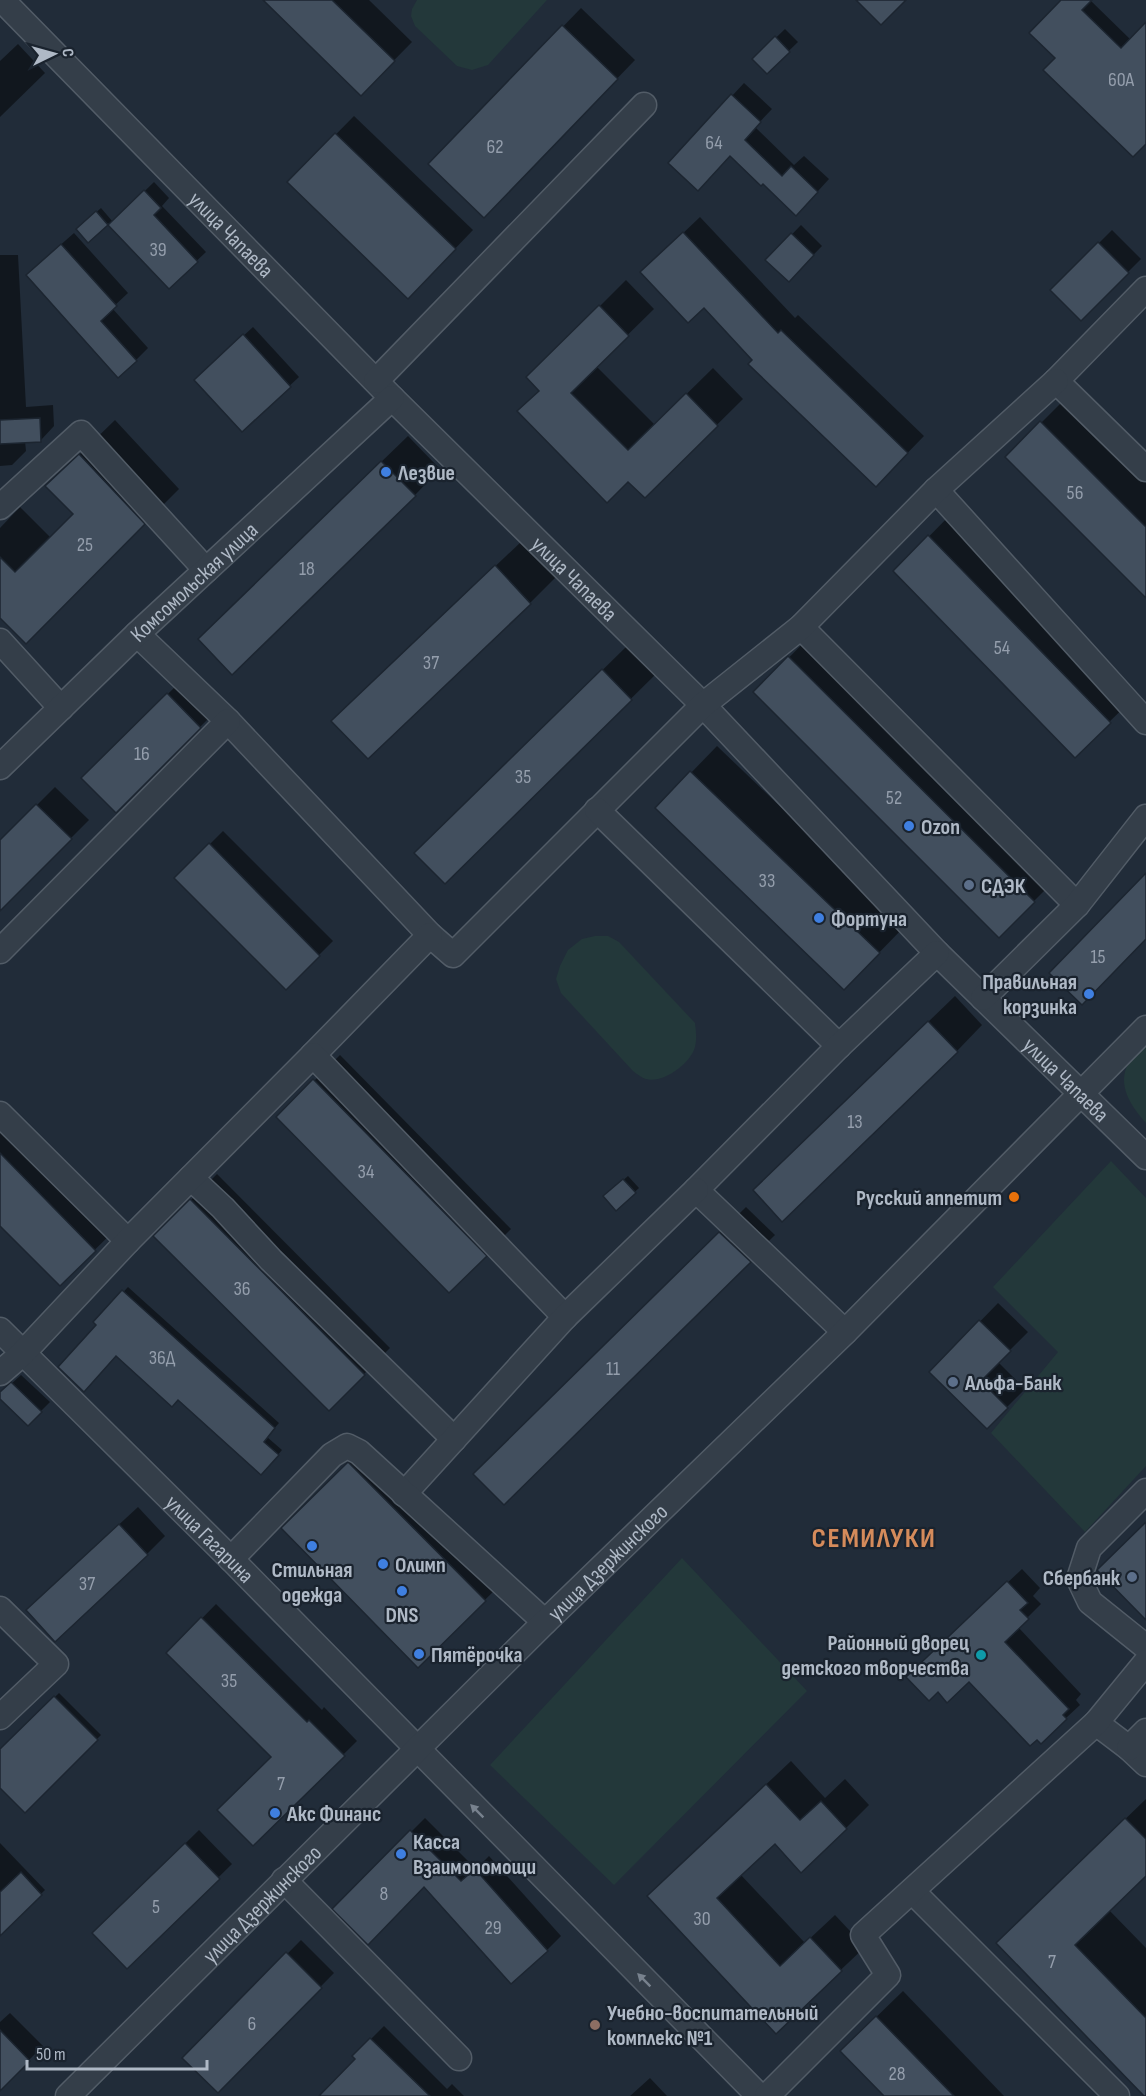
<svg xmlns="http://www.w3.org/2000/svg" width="1146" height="2096" viewBox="0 0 1146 2096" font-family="'Sofia Sans Condensed',sans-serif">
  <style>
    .green { fill: #23383a }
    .shadow { fill: #0007 }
    .building { fill: #424f5e; stroke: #1c2530; stroke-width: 1.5 }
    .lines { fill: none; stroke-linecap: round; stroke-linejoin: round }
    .minor-casing { stroke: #525c67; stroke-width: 27 }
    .minor { stroke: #343e49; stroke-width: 24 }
    .oneway { fill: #78828e }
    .shop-dot { fill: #3f7fe0; stroke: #1a232e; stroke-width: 2 }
    .service-dot { fill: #5c6f8a; stroke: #1a232e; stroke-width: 2 }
    .food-dot { fill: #e8710a; stroke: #1a232e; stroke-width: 2 }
    .culture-dot { fill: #0f9aa8; stroke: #1a232e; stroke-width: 2 }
    .education-dot { fill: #8d6e63; stroke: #1a232e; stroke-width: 2 }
    .labels { text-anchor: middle; stroke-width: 4.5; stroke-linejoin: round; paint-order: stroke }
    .number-label { font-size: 20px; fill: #949eac }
    .street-label { font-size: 22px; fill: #afb9c6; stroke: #1a232e }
    .poi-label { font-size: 22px; font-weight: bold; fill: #afb9c6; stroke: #1a232e; text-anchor: start }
    .district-label { font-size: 28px; font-weight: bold; letter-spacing: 1.5px; fill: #d58b5b; stroke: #1a232e }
  </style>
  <rect width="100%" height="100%" fill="#212c39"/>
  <g class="green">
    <polygon points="417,0 547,0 488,65 472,70 457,66 415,26 411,16 412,9"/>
    <path d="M 595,936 L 608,936 L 619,942 L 695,1023 C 696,1031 697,1039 695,1047 C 691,1063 663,1084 646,1079 C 642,1078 637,1074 633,1071 L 561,993 L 556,979 L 560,966 L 568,950 L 582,939 Z"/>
    <path d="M 1146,1045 L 1146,1123 C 1131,1106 1116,1085 1129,1062 C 1132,1056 1141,1050 1146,1045 Z"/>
    <polygon points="1111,1161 1146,1198 1146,1466 1085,1532 991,1433 1058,1352 993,1287"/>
    <polygon points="682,1558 807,1691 614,1885 490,1765"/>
  </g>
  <g class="shadow">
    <polygon points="265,0 369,0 412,42 361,94"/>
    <polygon points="1063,0 1090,0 1131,40 1146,24 1146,142 1057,58"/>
    <polygon points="581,8 635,60 502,198 430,164"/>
    <polygon points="785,29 798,42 767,72 754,59"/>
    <polygon points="18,44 45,73 0,117 0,61"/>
    <polygon points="744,83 772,109 755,127 794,165 804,156 829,179 808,202 730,154 670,163"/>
    <polygon points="354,116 473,230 426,279 289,182"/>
    <polygon points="154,182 169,198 162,206 206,252 169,287 108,223 88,241 78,229 101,208 113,222"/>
    <polygon points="700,217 795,318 798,315 924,436 892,469 659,256"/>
    <polygon points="801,225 822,246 789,280 767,260"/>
    <polygon points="1112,230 1141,259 1081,319 1052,290"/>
    <polygon points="74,233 128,293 112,308 148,348 136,360 40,263"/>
    <polygon points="0,255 18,255 26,407 53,405 54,426 41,440 25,441 26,451 12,465 0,466"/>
    <polygon points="626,280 654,309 596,366 655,425 713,368 743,399 645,496 528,378"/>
    <polygon points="253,327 299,377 242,430 205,371"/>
    <polygon points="1067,397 1146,476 1146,596 1007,457"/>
    <polygon points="115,420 179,489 26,642 0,616 0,528 20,507 51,538 75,514 47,486"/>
    <polygon points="408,436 440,469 415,495 225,613"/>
    <polygon points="955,510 1136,696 1075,755 895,571"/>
    <polygon points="522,541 556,577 530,603 359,695"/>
    <polygon points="815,631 1060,875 999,936 755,692"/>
    <polygon points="629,644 657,673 445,882 416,853"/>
    <polygon points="186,676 218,709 116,811 83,778"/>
    <polygon points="717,746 905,926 870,962 657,808"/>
    <polygon points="55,787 89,820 0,909 0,842"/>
    <polygon points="223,831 333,941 286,988 176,878"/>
    <polygon points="955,996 982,1025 957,1051 781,1164"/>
    <polygon points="340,1055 511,1229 449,1291 278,1117"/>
    <polygon points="0,1101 121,1224 60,1284 0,1223"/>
    <polygon points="217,1174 390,1348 329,1409 155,1236"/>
    <polygon points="628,1176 639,1188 616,1209 605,1196"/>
    <polygon points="746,1207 775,1235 504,1503 476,1474"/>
    <polygon points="128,1287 279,1423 267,1437 282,1450 266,1469 178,1398 117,1354 95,1322"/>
    <polygon points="998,1303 1028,1332 998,1362 1025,1389 987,1427 931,1372"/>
    <polygon points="21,1375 50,1402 28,1424 0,1397 0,1394"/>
    <polygon points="364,1446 503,1582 418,1666 283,1528"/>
    <polygon points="138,1507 165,1536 147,1554 46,1592"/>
    <polygon points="1022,1569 1040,1588 1033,1596 1041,1604 1018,1627 1081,1694 1076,1700 1080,1705 1066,1718 922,1663"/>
    <polygon points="216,1604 322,1710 324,1707 357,1741 253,1844 273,1757 168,1653"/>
    <polygon points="59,1693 101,1735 25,1811 0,1786 0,1751"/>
    <polygon points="791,1761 825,1798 845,1779 869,1805 846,1828 775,1842 740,1874 805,1943 835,1915 865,1947 776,2031 673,1872"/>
    <polygon points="1146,1799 1146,1874 1109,1910 1146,1948 1146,2096 1033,1908"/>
    <polygon points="425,1818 476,1869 489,1856 561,1936 547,1950 425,1885 334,1909"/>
    <polygon points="199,1830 232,1864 127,1967 94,1933"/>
    <polygon points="0,1843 45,1890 0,1933"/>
    <polygon points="301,1940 334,1973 218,2091 184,2058"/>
    <polygon points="903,1991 1004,2096 886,2096 868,2025"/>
    <polygon points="10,2013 43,2046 0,2089 0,2022"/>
    <polygon points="384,2026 447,2089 452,2084 464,2096 320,2096 357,2059 354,2056"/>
    <polygon points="650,2078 667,2096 630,2096"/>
  </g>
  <g class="building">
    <polygon points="263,0 332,0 395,61 361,96"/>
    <polygon points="856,0 906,0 881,25"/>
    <polygon points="1061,0 1092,0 1082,10 1121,48 1146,22 1146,144 1133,157 1043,70 1055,58 1029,33"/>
    <polygon points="562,25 618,79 484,218 428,164"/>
    <polygon points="775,36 790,52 767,74 752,59"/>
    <polygon points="731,94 761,122 745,140 782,176 791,166 818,192 796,216 763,184 761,186 730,156 698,191 668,163"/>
    <polygon points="335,133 456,249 408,299 287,182"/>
    <polygon points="144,190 161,208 154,215 198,262 169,289 108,225"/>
    <polygon points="96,211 108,225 88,243 76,229"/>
    <polygon points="683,232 778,333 781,330 908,453 876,487 748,364 752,360 704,308 688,323 640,272"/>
    <polygon points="791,233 814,255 789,282 765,260"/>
    <polygon points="1098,242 1129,273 1081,321 1050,290"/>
    <polygon points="61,244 117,306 101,321 137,361 118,378 26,275"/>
    <polygon points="599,305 629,336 571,393 628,450 686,393 718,426 645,498 628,482 607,503 517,411 539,391 526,377"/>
    <polygon points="243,334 291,387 242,432 194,380"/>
    <polygon points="40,418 41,442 0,444 0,420"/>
    <polygon points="1040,421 1146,527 1146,598 1005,457"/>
    <polygon points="79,454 145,524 26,644 0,618 0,557 15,572 73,514 45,486"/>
    <polygon points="381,461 416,496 232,675 198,639"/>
    <polygon points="928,535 1111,723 1075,758 893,571"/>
    <polygon points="495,565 531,604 368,759 331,721"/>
    <polygon points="788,656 1035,902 999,938 753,692"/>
    <polygon points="602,669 632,700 445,884 414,853"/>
    <polygon points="167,693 201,728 116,813 81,778"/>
    <polygon points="690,771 880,953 844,990 655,808"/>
    <polygon points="36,804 72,839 0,911 0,840"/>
    <polygon points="209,843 320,956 286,990 174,878"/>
    <polygon points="1146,873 1146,939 1082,1005 1049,973"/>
    <polygon points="928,1021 958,1052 782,1222 753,1190"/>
    <polygon points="313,1079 487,1256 449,1293 276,1117"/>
    <polygon points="0,1153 96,1251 60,1286 0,1226"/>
    <polygon points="623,1179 636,1193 616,1211 603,1196"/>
    <polygon points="190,1199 365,1375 329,1411 153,1236"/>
    <polygon points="719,1232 751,1262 504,1505 473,1474"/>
    <polygon points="122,1290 275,1428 264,1442 279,1455 261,1475 178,1400 172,1407 116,1356 84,1392 58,1367 96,1325 93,1322"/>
    <polygon points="979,1320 1011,1351 981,1381 1008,1408 987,1429 929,1372"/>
    <polygon points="11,1382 42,1412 28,1426 0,1399 0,1392"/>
    <polygon points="348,1462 486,1601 418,1668 281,1528"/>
    <polygon points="1146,1522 1146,1620 1097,1570"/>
    <polygon points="119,1524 148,1555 55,1642 26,1610"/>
    <polygon points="1007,1581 1028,1603 1020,1610 1029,1619 1005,1642 1069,1709 1063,1715 1067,1719 1041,1744 1037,1740 1030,1746 969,1682 947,1703 938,1692 929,1701 906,1677"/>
    <polygon points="201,1617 307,1722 309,1720 345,1756 253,1846 217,1810 271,1757 166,1653"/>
    <polygon points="54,1696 98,1740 25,1813 0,1788 0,1749"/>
    <polygon points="766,1784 800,1820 821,1801 847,1829 801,1873 775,1844 717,1898 780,1966 810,1937 842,1971 776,2034 647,1896"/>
    <polygon points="1125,1818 1146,1839 1146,1876 1075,1945 1146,2018 1146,2096 1144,2096 996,1943"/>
    <polygon points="410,1830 461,1881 475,1869 548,1951 511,1984 424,1887 368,1945 332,1909"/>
    <polygon points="185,1843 220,1879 127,1969 92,1933"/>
    <polygon points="21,1872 42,1895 0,1936 0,1892"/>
    <polygon points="286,1952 322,1988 218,2093 182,2058"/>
    <polygon points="876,2016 954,2096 884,2096 840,2051"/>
    <polygon points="0,2030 30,2061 0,2091"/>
    <polygon points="370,2038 430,2096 319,2096 355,2059 352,2056"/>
  </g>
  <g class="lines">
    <g class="minor-casing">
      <g id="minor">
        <path id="s1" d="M 2,0 L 392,398 L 703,705 L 937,953 L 1146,1157"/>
        <polyline points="1146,289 1056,381 1146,469"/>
        <polyline points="376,381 644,105"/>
        <polyline points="936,490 1146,722"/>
        <polyline points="0,507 81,433 206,570"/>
        <polyline points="801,627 1077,905"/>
        <polyline points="137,634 228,721 430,935 453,955 703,705 801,627 936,490 1056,381"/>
        <polyline points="0,641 61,708"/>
        <path id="s2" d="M 0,767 L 137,634 L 392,398"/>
        <polyline points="597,810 839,1046"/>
        <polyline points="0,951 228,721"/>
        <polyline points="983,998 1077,905 1146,817"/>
        <polyline points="313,1055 430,935"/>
        <polyline points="0,1114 128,1241"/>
        <polyline points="191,1178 223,1208 271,1260 454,1439"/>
        <path id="s3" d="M 0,1330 L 231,1559 L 759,2096"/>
        <polyline points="845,1332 696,1190 839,1046 937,953"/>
        <polyline points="0,1373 22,1354 128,1241 313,1055 565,1317"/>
        <polyline points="1146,1491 1089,1548 1079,1579 1090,1602 1146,1647"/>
        <polyline points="404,1494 565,1317 696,1190"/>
        <polyline points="231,1559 332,1455 347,1446 359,1452 545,1622"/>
        <polyline points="0,1609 56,1664 0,1717"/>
        <polyline points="1096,1723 1129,1748 1146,1764"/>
        <polyline points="1129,1748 1146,1731"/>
        <polyline points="284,1880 459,2058"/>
        <polyline points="912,1891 1117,2096"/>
        <path id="s4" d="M 68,2096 L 545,1622 L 845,1332 L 1146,1028"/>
        <polyline points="767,2096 888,1975 863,1935 1096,1723 1146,1662"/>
      </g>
    </g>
    <use href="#minor" class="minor"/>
  </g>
  <defs><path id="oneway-solid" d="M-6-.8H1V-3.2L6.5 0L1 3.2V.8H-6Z" transform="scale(1.5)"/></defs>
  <g class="oneway">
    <use href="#oneway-solid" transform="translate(477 1811) rotate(-135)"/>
    <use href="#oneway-solid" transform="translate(644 1980) rotate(-135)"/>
  </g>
  <g class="shop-dot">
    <circle cx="386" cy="472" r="6"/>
    <circle cx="909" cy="826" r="6"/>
    <circle cx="819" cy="918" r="6"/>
    <circle cx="1089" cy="994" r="6"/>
    <circle cx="312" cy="1546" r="6"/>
    <circle cx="383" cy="1564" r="6"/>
    <circle cx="402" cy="1591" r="6"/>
    <circle cx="419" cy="1654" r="6"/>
    <circle cx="275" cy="1813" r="6"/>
    <circle cx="401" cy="1854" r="6"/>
  </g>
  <g class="service-dot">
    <circle cx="969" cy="885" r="6"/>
    <circle cx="953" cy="1382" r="6"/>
    <circle cx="1132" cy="1577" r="6"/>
  </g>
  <circle class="food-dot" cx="1014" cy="1197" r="6"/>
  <circle class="culture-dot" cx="981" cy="1655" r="6"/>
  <circle class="education-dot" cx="595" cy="2025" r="6"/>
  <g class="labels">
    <g class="number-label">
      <text x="1121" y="86">60А</text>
      <text x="714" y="149">64</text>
      <text x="495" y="153">62</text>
      <text x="158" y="256">39</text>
      <text x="1075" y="499">56</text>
      <text x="85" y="551">25</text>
      <text x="307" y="575">18</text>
      <text x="1002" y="654">54</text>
      <text x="431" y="669">37</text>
      <text x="142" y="760">16</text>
      <text x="523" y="783">35</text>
      <text x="894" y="804">52</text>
      <text x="767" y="887">33</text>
      <text x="1098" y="963">15</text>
      <text x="855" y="1128">13</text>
      <text x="366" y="1178">34</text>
      <text x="242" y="1295">36</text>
      <text x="162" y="1364">36Д</text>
      <text x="613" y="1375">11</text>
      <text x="87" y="1590">37</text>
      <text x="229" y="1687">35</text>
      <text x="281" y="1790">7</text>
      <text x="384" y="1900">8</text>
      <text x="156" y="1913">5</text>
      <text x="702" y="1925">30</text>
      <text x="493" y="1934">29</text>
      <text x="1052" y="1968">7</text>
      <text x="252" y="2030">6</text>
      <text x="897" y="2080">28</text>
    </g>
    <g class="street-label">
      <text dy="8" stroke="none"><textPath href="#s1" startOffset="328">улица Чапаева</textPath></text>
      <text dy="8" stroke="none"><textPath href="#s1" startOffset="814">улица Чапаева</textPath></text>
      <text dy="8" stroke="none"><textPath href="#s2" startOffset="268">Комсомольская улица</textPath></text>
      <text dy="8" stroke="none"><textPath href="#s1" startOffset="1516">улица Чапаева</textPath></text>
      <text dy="8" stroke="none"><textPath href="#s3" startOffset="296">улица Гагарина</textPath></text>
      <text dy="8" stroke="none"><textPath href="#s4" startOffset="759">улица Дзержинского</textPath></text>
      <text dy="8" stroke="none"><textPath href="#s4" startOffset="273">улица Дзержинского</textPath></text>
    </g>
    <g class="poi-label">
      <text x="398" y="480">Лезвие</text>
      <text x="921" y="834">Ozon</text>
      <text x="981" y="893">СДЭК</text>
      <text x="831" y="926">Фортуна</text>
      <text x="1077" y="989" text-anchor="end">Правильная<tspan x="1077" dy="25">корзинка</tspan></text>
      <text x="1002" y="1205" text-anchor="end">Русский аппетит</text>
      <text x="965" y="1390">Альфа-Банк</text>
      <text x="395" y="1572">Олимп</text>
      <text x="312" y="1577" text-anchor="middle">Стильная<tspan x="312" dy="25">одежда</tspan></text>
      <text x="1120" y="1585" text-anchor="end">Сбербанк</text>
      <text x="402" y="1622" text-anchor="middle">DNS</text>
      <text x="969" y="1650" text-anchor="end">Районный дворец<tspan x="969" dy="25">детского творчества</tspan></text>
      <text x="431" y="1662">Пятёрочка</text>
      <text x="287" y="1821">Акс Финанс</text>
      <text x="413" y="1849">Касса<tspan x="413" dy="25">Взаимопомощи</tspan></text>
      <text x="607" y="2020">Учебно-воспитательный<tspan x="607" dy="25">комплекс №1</tspan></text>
    </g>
    <g class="district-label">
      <text x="874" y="1547">СЕМИЛУКИ</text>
    </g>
  </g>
  <g transform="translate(54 54) rotate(85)" stroke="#1a232e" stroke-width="4.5" paint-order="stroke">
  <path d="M0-4.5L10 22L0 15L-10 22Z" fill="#afb9c6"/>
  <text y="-9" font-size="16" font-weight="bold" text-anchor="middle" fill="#afb9c6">С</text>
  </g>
  <path d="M27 2060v9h180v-9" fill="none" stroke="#afb9c6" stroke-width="3"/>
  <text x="36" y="2060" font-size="18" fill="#afb9c6" stroke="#1a232e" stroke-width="4.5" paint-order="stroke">50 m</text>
</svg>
